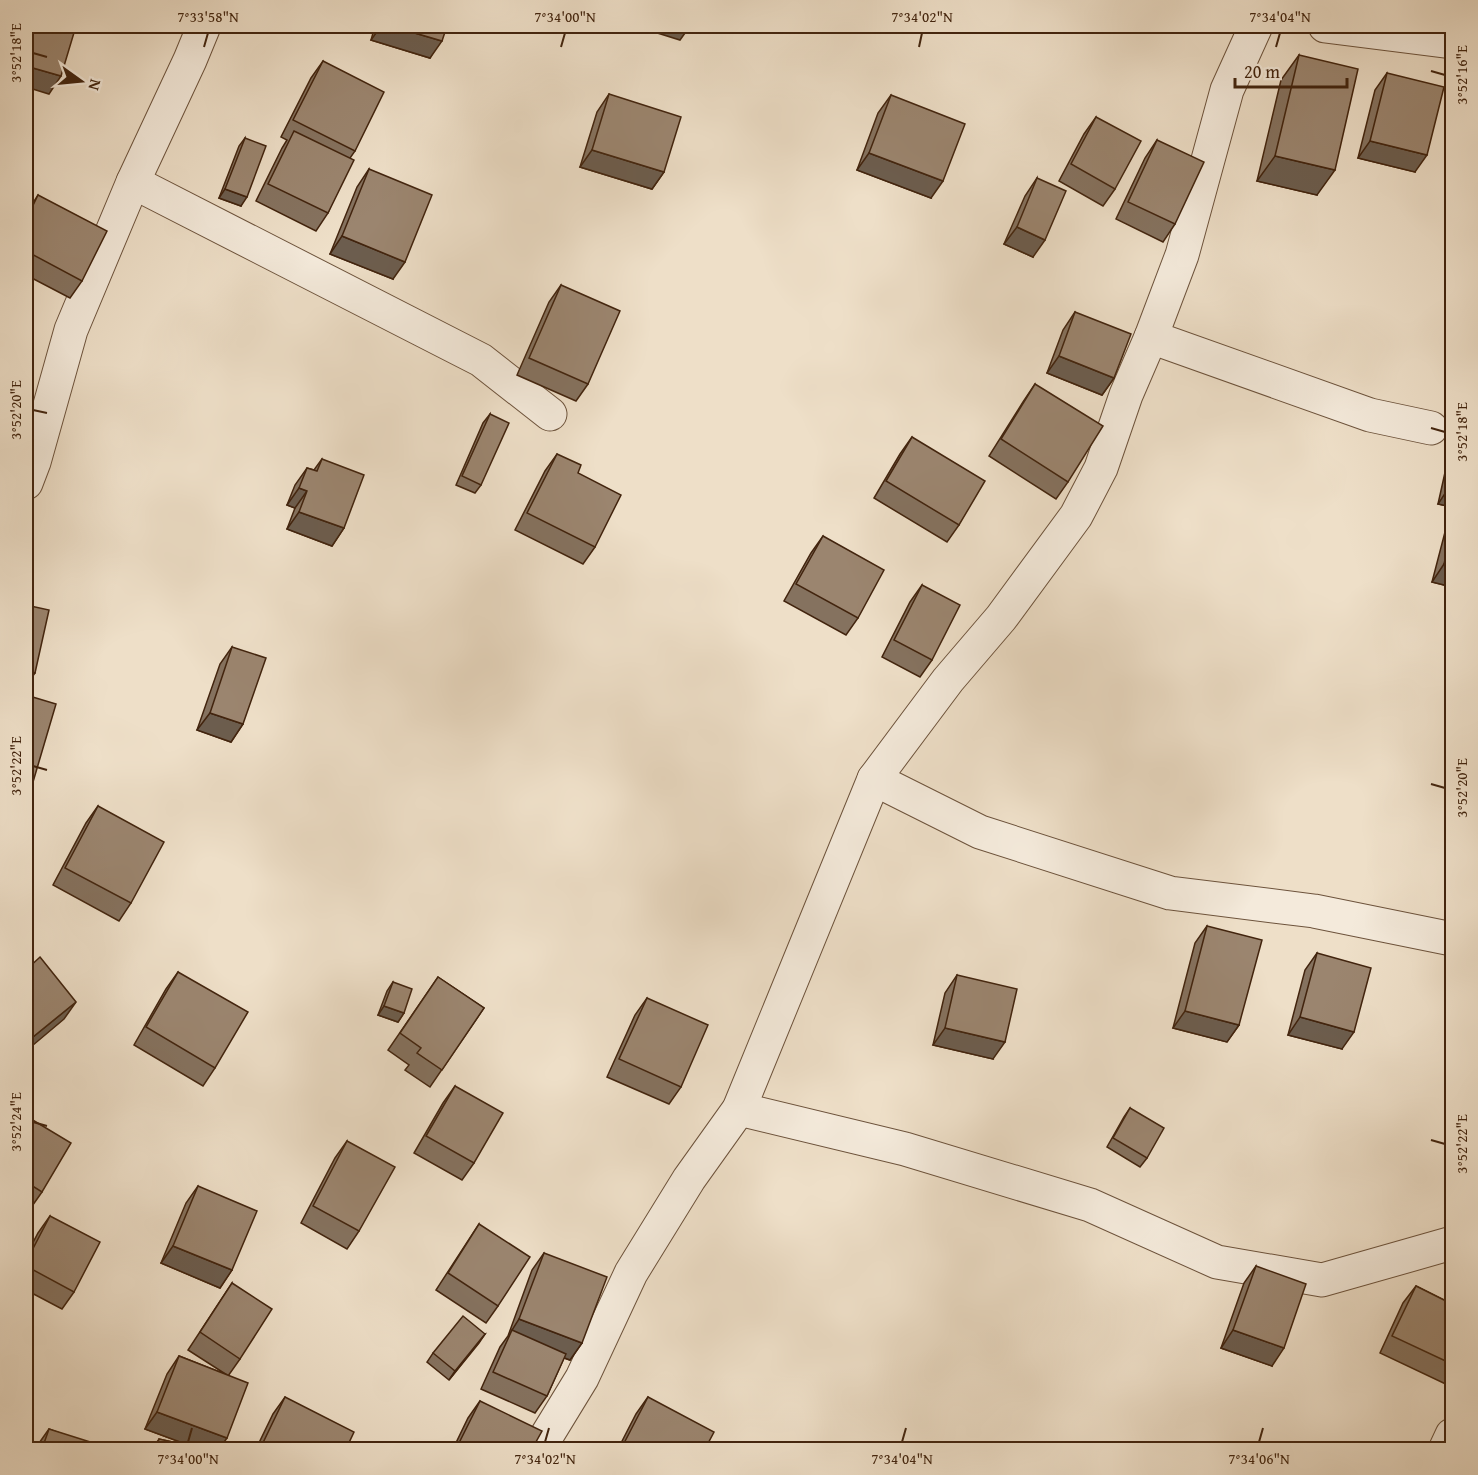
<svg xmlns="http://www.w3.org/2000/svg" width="1478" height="1475" viewBox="0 0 1478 1475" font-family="'Gentium Book Plus',serif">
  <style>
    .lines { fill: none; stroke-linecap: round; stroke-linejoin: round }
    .minor-casing { stroke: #6d533c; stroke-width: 35 }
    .minor { stroke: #f4eadb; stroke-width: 33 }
    .wall { fill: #85725f; stroke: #42240e; stroke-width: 1.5 }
    .shaded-wall { fill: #6c5d4e; stroke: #42240e; stroke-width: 1.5 }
    .building { fill: #9b856f; stroke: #42240e; stroke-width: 1.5 }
    .ticks { fill: none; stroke: #42240e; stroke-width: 2 }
    .neatline { fill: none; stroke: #42240e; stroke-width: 2 }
    .ticks-label { font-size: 15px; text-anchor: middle; fill: #42240e }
  </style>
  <rect width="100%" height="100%" fill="#eedfc8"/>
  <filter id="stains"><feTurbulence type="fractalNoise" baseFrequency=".00333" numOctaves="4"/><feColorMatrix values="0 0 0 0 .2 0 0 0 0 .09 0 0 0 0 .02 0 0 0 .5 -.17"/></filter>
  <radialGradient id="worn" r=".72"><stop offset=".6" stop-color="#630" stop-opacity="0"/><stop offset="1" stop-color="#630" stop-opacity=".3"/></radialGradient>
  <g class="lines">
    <g class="minor-casing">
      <g id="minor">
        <polyline points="1325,26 1452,42"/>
        <polyline points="133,182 481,360 550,414"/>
        <polyline points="1151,337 1370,415 1431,428"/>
        <polyline points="26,483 34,462 71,330 133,182 190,60 204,26"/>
        <polyline points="874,779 980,832 1170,893 1314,911 1452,939"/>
        <polyline points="739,1109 905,1149 1090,1205 1217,1262 1322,1280 1452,1243"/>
        <polyline points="538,1450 582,1378 631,1273 689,1179 739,1109 874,779 948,680 1001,618 1076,516 1101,468 1126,395 1151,337 1182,255 1227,90 1256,26"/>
        <polyline points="1445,1450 1452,1435"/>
      </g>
    </g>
    <use href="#minor" class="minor"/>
  </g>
  <g class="wall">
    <polygon points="375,26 447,26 430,58 371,40"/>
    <polygon points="1299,55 1317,195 1257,181 1281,80"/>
    <polygon points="323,61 355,151 350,158 328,213 316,231 256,201 282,148 287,140 281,137 311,78"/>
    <polygon points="1387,73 1415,172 1358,158 1375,90"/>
    <polygon points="609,94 664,172 652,189 580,167 597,112"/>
    <polygon points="891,95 931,198 857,170 878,113"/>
    <polygon points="1096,117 1115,189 1103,206 1059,181 1084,134"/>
    <polygon points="245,138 241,206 219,198 239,146"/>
    <polygon points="1157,140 1175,224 1163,242 1116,219 1145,158"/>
    <polygon points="369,169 393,279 330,254 357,187"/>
    <polygon points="1037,178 1033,257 1004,244 1025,196"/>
    <polygon points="38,195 82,281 70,298 26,275 26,214"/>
    <polygon points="561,285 588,384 576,401 517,375 549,302"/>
    <polygon points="1075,312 1114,378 1102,395 1047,373 1063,330"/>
    <polygon points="1035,384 1068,482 1056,499 989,456 1023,402"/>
    <polygon points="490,414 481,485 475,493 456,485 483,423"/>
    <polygon points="912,437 959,525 947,542 874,498 900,454"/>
    <polygon points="1452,441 1452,507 1438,504"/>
    <polygon points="557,454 578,473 595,547 583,564 515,530 545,471"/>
    <polygon points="322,459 344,528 332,546 287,529 295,508 287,505 295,485 307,468 314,470"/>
    <polygon points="1452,521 1452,587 1432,582 1445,532"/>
    <polygon points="823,536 858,618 846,635 784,601 811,553"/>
    <polygon points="922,585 932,660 920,677 882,657 910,602"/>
    <polygon points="232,647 243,724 231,742 197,730 220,664"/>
    <polygon points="98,806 131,903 119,921 53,885 86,823"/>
    <polygon points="1207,926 1239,1025 1227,1042 1173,1028 1195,943"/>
    <polygon points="1317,953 1342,1049 1288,1035 1305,970"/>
    <polygon points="178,972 215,1068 203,1086 134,1045 166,989"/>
    <polygon points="957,975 993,1059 933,1045 945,993"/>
    <polygon points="438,977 484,1008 430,1087 405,1070 409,1065 388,1050"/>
    <polygon points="393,982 404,1013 398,1022 378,1015 387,991"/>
    <polygon points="647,998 681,1087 669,1104 607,1077 635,1015"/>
    <polygon points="455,1086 474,1163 462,1180 414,1153 443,1103"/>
    <polygon points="1130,1108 1147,1158 1140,1167 1107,1147 1124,1117"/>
    <polygon points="26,1116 42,1192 30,1209 26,1207"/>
    <polygon points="347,1141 359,1231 347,1249 301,1223 335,1158"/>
    <polygon points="198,1186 232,1270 220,1288 161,1263 186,1203"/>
    <polygon points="50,1216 74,1292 62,1309 26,1290 26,1256 38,1233"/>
    <polygon points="479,1224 498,1306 486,1323 436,1290"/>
    <polygon points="544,1253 582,1343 570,1360 564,1358 547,1396 535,1413 481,1389 500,1347 508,1336 532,1270"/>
    <polygon points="1256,1266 1272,1366 1221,1348 1244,1283"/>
    <polygon points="232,1283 240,1359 228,1376 219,1449 152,1449 159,1439 191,1446 145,1429 167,1374 179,1356 227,1375 188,1350"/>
    <polygon points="1416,1286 1452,1304 1452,1387 1380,1353 1403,1303"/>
    <polygon points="485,1334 449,1380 427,1362 433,1353"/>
    <polygon points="285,1397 346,1449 256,1449 273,1414"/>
    <polygon points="648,1397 705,1449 618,1449 636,1414"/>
    <polygon points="480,1401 532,1449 453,1449 468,1418"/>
    <polygon points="49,1429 102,1449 35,1449 37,1446"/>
  </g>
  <g class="shaded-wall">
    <polygon points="381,26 391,26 442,41 430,58 371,40"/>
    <polygon points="635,26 690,26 680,40"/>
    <polygon points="26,66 61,76 49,94 26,87"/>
    <polygon points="1370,141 1427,155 1415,172 1358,158"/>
    <polygon points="592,150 664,172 652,189 580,167"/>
    <polygon points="869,153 943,181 931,198 857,170"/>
    <polygon points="1275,156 1335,170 1317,195 1257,181"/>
    <polygon points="225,189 247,197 241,206 219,198"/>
    <polygon points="1017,227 1045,240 1033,257 1004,244"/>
    <polygon points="342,236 405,262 393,279 330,254"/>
    <polygon points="1059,356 1114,378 1102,395 1047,373"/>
    <polygon points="1450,486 1452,487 1452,507 1438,504"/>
    <polygon points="299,488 307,491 295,508 287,505"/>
    <polygon points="299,512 344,528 332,546 287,529"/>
    <polygon points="1444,564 1452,567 1452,587 1432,582"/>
    <polygon points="26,670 35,673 26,686"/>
    <polygon points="210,713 243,724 231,742 197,730"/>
    <polygon points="26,780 33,782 26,794"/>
    <polygon points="76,1002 64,1019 26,1051 26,1045 28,1041"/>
    <polygon points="384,1006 404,1013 398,1022 378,1015"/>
    <polygon points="1185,1011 1239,1025 1227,1042 1173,1028"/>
    <polygon points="1300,1017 1354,1032 1342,1049 1288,1035"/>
    <polygon points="945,1028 1005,1042 993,1059 933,1045"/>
    <polygon points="173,1246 232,1270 220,1288 161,1263"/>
    <polygon points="519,1319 582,1343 570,1360 509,1337 512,1330"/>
    <polygon points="1233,1330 1284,1348 1272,1366 1221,1348"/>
    <polygon points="485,1334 479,1343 449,1380 455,1371"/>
    <polygon points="157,1412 227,1438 219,1449 199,1449 145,1429"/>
  </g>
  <g class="building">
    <polygon points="26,26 76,26 61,76 26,66"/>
    <polygon points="391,26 447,26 442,41"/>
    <polygon points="1299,55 1358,69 1335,170 1275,156"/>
    <polygon points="323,61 384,92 355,151 293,120"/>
    <polygon points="1387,73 1444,87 1427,155 1370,141"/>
    <polygon points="609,94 681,117 664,172 592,150"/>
    <polygon points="891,95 965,124 943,181 869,153"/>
    <polygon points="1096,117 1141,141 1115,189 1071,164"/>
    <polygon points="294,131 354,160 328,213 268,184"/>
    <polygon points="245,138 266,146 247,197 225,189"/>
    <polygon points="1157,140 1204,162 1175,224 1128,202"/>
    <polygon points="369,169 432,195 405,262 342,236"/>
    <polygon points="1037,178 1066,191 1045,240 1017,227"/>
    <polygon points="38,195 107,231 82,281 26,251 26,220"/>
    <polygon points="561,285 620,311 588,384 529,358"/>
    <polygon points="1075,312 1131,334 1114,378 1059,356"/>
    <polygon points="1035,384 1103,426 1068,482 1001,439"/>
    <polygon points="490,414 509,423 481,485 462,476"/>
    <polygon points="912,437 985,481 959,525 886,481"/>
    <polygon points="557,454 581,465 578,473 621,495 595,547 527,513"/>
    <polygon points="322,459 364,475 344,528 299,512 307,491 299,488 307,468 317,471"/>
    <polygon points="1452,474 1452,487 1450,486"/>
    <polygon points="1452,531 1452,567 1444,564"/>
    <polygon points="823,536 884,570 858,618 796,584"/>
    <polygon points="922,585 960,605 932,660 894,640"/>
    <polygon points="26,605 49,610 35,673 26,670"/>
    <polygon points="232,647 266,658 243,724 210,713"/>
    <polygon points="26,695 56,704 33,782 26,780"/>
    <polygon points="98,806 164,842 131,903 65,868"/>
    <polygon points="1207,926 1262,940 1239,1025 1185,1011"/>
    <polygon points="1317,953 1371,968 1354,1032 1300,1017"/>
    <polygon points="40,957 76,1002 28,1041 26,1037 26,970"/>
    <polygon points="178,972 248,1012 215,1068 146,1027"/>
    <polygon points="957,975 1017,989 1005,1042 945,1028"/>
    <polygon points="438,977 484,1008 442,1070 417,1053 421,1048 400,1033"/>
    <polygon points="393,982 412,989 404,1013 384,1006"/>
    <polygon points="647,998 708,1025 681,1087 619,1059"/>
    <polygon points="455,1086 503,1113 474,1163 426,1136"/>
    <polygon points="1130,1108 1164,1128 1147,1158 1113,1138"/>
    <polygon points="26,1116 71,1143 42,1192 26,1182"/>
    <polygon points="347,1141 395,1167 359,1231 313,1206"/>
    <polygon points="198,1186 257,1211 232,1270 173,1246"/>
    <polygon points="50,1216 100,1242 74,1292 26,1266 26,1262"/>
    <polygon points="479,1224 530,1257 498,1306 448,1273"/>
    <polygon points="544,1253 607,1277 582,1343 519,1319"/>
    <polygon points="1256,1266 1306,1284 1284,1348 1233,1330"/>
    <polygon points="232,1283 272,1309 240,1359 200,1332"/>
    <polygon points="1416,1286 1452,1304 1452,1364 1392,1336"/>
    <polygon points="463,1316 485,1334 455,1371 433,1353"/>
    <polygon points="512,1330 566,1354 547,1396 493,1372"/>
    <polygon points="179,1356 248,1383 227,1438 157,1412"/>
    <polygon points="285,1397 354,1432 346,1449 260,1449"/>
    <polygon points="648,1397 714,1432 705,1449 621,1449"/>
    <polygon points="480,1401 542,1431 532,1449 456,1449"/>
    <polygon points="26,1410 32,1412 26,1432"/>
    <polygon points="49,1429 103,1446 102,1449 42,1449"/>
    <polygon points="159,1439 204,1449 156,1449"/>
  </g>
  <path class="ticks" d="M 204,47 L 208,33M 561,47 L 565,33M 919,47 L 922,33M 1276,47 L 1280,33M 33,53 L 47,57M 1431,71 L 1445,75M 33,410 L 47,413M 1431,428 L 1445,432M 33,766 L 47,770M 1431,784 L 1445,788M 33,1122 L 47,1126M 1431,1140 L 1445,1144M 188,1442 L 192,1428M 545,1442 L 549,1428M 902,1442 L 906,1428M 1259,1442 L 1263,1428"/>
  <rect width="1478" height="1475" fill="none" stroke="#eedfc8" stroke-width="66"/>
  <g transform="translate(81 81) rotate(105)" stroke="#f4eadb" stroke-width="4.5" paint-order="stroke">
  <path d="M0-4.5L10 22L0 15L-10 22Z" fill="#42240e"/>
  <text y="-9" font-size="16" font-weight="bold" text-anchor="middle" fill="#42240e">N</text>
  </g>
  <path d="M1235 78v9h112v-9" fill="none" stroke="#42240e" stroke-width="3"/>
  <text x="1244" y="78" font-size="18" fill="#42240e" stroke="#f4eadb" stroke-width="4.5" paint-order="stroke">20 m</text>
  <rect x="33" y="33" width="1412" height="1409" class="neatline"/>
  <g class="ticks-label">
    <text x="208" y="22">7°33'58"N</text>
    <text x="565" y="22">7°34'00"N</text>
    <text x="922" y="22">7°34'02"N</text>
    <text x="1280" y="22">7°34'04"N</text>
    <text transform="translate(16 53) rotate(-90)" y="5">3°52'18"E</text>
    <text transform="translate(1462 75) rotate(-90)" y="5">3°52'16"E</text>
    <text transform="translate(16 410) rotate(-90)" y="5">3°52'20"E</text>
    <text transform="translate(1462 432) rotate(-90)" y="5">3°52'18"E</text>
    <text transform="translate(16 766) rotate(-90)" y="5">3°52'22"E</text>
    <text transform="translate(1462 788) rotate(-90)" y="5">3°52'20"E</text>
    <text transform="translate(16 1122) rotate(-90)" y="5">3°52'24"E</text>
    <text transform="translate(1462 1144) rotate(-90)" y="5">3°52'22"E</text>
    <text x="188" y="1464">7°34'00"N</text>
    <text x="545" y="1464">7°34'02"N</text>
    <text x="902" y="1464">7°34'04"N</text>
    <text x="1259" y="1464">7°34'06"N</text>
  </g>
  <rect width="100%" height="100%" filter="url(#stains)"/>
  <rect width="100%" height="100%" fill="url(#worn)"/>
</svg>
